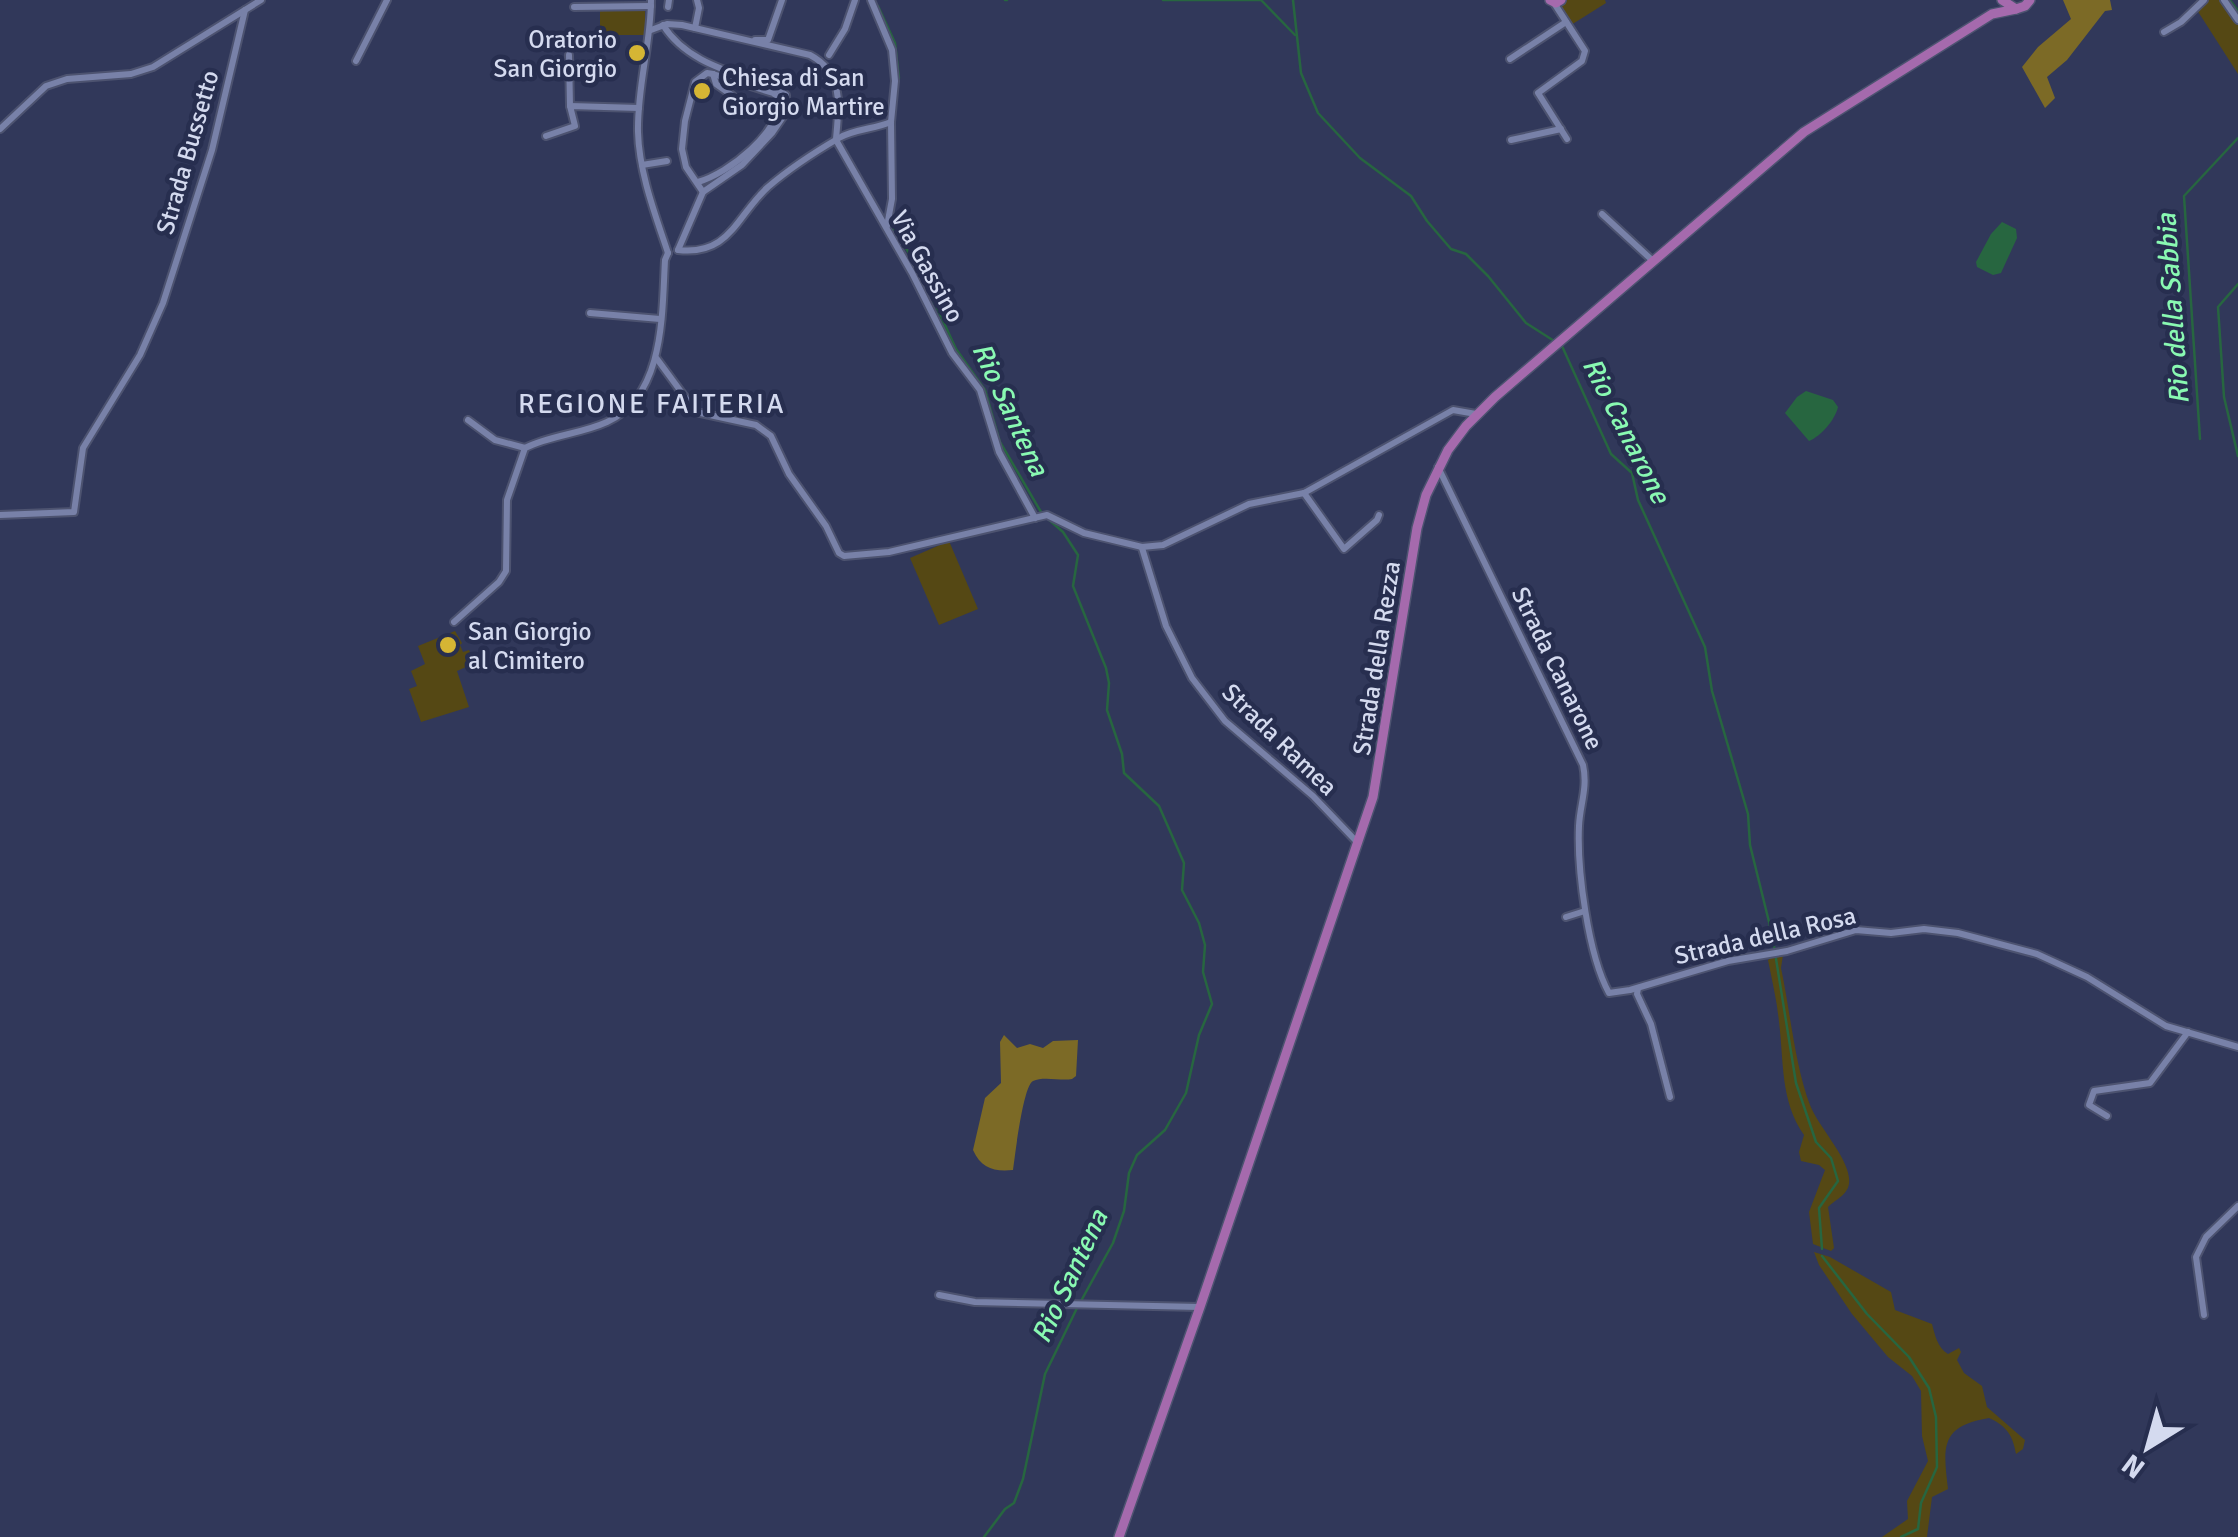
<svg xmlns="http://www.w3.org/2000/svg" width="2238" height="1537" viewBox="0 0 2238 1537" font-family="Signika,sans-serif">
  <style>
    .green { fill: #554814 }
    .forest { fill: #7c6a26 }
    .water { fill: #276640 }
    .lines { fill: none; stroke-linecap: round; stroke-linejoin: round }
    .stream { stroke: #276640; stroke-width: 2.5 }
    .minor-casing { stroke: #4d5370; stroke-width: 10 }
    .major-casing { stroke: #4d5370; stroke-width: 12 }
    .minor { stroke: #7881a8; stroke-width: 6 }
    .major { stroke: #a56aad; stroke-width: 9 }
    .poi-dot { fill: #d5b534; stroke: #272e4f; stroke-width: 4 }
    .labels { text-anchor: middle; stroke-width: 9; stroke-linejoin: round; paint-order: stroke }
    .poi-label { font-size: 25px; fill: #d4daef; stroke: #272e4f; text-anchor: start }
    .street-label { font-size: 25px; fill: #d4daef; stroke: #272e4f }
    .water-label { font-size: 28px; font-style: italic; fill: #89f9b2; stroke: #272e4f }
    .neighbourhood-label { font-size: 28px; letter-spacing: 2.5px; fill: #d4daef; stroke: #272e4f }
  </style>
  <rect width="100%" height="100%" fill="#31385a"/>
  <g class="green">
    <polygon points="1565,0 1605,0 1606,3 1571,25 1560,8"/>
    <polygon points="2208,0 2221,0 2238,23 2238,74 2197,10"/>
    <rect x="600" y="8" width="45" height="27"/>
    <polygon points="949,541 978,609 939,625 910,558"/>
    <polygon points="455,631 462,643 460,645 463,652 469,650 475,663 457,671 469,707 421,722 409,689 417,686 411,671 425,664 418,646"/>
    <path d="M 1774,955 L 1783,955 L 1781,968 C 1790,1010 1795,1066 1810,1105 C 1818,1126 1847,1156 1849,1178 C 1851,1194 1837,1198 1828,1207 L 1834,1248 L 1831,1251 L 1813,1244 L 1809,1212 L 1825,1170 L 1819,1165 L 1801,1161 L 1799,1152 L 1804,1135 C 1780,1101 1784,1061 1779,1022 C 1777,1001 1772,980 1768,960 Z"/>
    <path d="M 1814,1252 L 1830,1257 L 1891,1292 L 1895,1310 L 1932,1324 C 1935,1335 1937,1347 1948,1354 L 1959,1348 L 1961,1352 L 1957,1360 L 1964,1373 L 1982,1386 L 1987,1407 L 2025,1440 L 2023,1449 L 2016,1454 C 2013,1436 2007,1426 1989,1418 C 1940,1426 1943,1447 1948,1489 L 1932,1497 L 1927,1537 L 1882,1537 L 1908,1519 L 1907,1501 L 1928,1461 L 1922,1436 L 1921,1391 L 1912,1376 L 1888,1357 L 1852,1314 L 1819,1265 Z"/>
  </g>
  <g class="forest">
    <polygon points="2063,0 2110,0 2112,10 2105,11 2067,60 2047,77 2055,98 2045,108 2022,67 2038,47 2071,19"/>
    <path d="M 1004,1035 L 1017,1048 L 1030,1044 L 1043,1048 L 1053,1041 L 1078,1040 L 1076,1076 L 1072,1079 C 1061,1081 1043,1076 1033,1081 C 1023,1086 1015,1156 1013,1170 C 994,1172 981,1168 973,1150 L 985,1098 L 1001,1083 L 1000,1042 Z"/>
  </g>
  <g class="water">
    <polygon points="2002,222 2016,229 2017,238 2001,273 1993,275 1977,267 1976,262 1991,234"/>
    <path d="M 1806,391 L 1833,400 L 1838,407 C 1835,420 1821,436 1809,441 L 1785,413 L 1797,397 Z"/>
  </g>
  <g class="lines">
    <g class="stream">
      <polyline points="1005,0 1007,0"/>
      <polyline points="1163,0 1261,0 1295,35"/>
      <polyline points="1293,0 1301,73 1318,113 1360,158 1411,196 1427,221 1451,249 1466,254 1488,276 1526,323 1562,346 1611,454 1632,473 1638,500 1705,647 1712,691 1748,814 1750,845 1772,934 1796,1083 1816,1142 1831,1158 1838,1181 1819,1208 1822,1249"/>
      <polyline points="2230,0 2238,11"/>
      <polyline points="878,6 895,43 899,78"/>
      <polyline points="892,226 919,269 956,349 985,390 1000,442 1041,512"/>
      <polyline points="2238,284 2218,307 2224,397 2238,456"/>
      <polyline points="2200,439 2184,196 2238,138"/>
      <polyline points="1047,518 1063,532 1078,555 1073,586 1106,668 1109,683 1107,710 1122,754 1124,773 1159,806 1184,863 1182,890 1199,923 1205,945 1203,972 1212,1004 1199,1035 1186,1093 1165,1130 1137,1155 1129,1173 1124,1211 1113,1243 1081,1301"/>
      <polyline points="1822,1256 1867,1314 1909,1357 1929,1388 1936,1417 1937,1467 1921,1503 1918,1529 1901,1537"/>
      <polyline points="984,1537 1005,1509 1014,1503 1023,1479 1045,1374 1077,1308"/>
    </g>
    <g class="minor-casing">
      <g id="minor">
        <path d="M 651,0 C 651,44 637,87 638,132 C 639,172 655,214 668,253"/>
        <polyline points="871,0 892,50 895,81 891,122 892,199 887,226"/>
        <polyline points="2224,0 2238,20"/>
        <polyline points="1554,3 1585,51 1582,61 1538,93 1567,139"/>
        <polyline points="574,7 651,6"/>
        <polyline points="668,7 669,0"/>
        <path d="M 663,25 C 688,65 738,73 779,90 L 786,95 L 785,114 L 772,133 L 742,165 L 703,192 L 678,250"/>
        <polyline points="695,28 699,8 697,0"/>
        <path d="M 651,30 L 667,24 L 682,25 L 810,55 C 844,73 839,105 836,139"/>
        <polyline points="2164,32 2181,22 2204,0"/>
        <polyline points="755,40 768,40 782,0"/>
        <polyline points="569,55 570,106"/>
        <polyline points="829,55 845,29 855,0"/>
        <polyline points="1510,59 1566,22"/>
        <polyline points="356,61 387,0"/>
        <polyline points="713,74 716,84 733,96 735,109"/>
        <polyline points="0,129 46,86 67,79 131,74 153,67 261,0"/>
        <polyline points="546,136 575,126 570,106 639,108"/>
        <polyline points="836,140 912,273 952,353 980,390 999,452 1035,518"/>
        <polyline points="1511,140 1561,129"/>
        <polyline points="642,165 667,161"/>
        <path d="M 698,182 C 729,173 780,133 780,98 L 773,93 L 713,74"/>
        <polyline points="703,192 686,167 682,149 685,121 695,82 707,73 713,74"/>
        <polyline points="1602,214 1653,261"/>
        <path d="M 678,250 C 730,256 736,216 768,187 C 789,169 815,152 839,138 C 854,129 875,129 891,122"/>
        <polyline points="590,313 660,319"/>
        <polyline points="657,359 696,412 756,425 771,436 789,474 826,526 839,553 844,556 889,552 1047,515 1084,533 1142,547 1163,545 1249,504 1304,493 1453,410 1476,414"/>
        <polyline points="468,420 495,440 525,448"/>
        <path d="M 1438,467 L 1583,765 C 1588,788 1580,804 1579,826 C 1577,869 1588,955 1609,993 L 1630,990 L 1728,961 L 1787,951 L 1856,930 L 1891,933 L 1924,929 L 1958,933 L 2037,954 L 2087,977 L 2166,1026 L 2238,1047"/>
        <polyline points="1304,493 1344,549 1377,520 1379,515"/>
        <polyline points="0,515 74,512 83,448 140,355 163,303 212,150 245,10"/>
        <polyline points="1142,548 1166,626 1192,678 1225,721 1313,796 1357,842"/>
        <path d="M 454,622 L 499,582 L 506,571 L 507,500 L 525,448 C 551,435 581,434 607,422 C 665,396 662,313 665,260 L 668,253"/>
        <polyline points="1566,917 1585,911"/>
        <polyline points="1638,988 1637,994 1651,1024 1670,1097"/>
        <polyline points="2107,1116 2089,1105 2094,1091 2150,1083 2188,1032"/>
        <polyline points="939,1295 975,1302 1200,1307"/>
        <polyline points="2204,1315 2196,1257 2206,1237 2238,1206"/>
      </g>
    </g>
    <g class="major-casing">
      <g id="major">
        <polyline points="1550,0 1556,3 1561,0"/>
        <polyline points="2002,0 2016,9 2025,6 2030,0"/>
        <polyline points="1119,1537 1200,1307 1373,797 1417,528 1426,495 1448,450 1466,426 1495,397 1804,132 1992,14 2016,9"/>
      </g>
    </g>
    <use href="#minor" class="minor"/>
    <use href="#major" class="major"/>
  </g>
  <g class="poi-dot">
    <circle cx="637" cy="53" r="10"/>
    <circle cx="702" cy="91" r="10"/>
    <circle cx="448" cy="645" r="10"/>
  </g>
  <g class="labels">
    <g class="poi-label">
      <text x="617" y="48" text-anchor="end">Oratorio<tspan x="617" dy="29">San Giorgio</tspan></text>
      <text x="722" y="86">Chiesa di San<tspan x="722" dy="29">Giorgio Martire</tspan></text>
      <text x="468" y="640">San Giorgio<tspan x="468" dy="29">al Cimitero</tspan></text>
    </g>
    <g class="street-label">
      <text transform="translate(187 152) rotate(-74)" y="9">Strada Bussetto</text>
      <text transform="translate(928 266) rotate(61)" y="9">Via Gassino</text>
      <text transform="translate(1376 658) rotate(-81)" y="9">Strada della Rezza</text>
      <text transform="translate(1558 668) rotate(64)" y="9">Strada Canarone</text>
      <text transform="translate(1280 739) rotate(44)" y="9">Strada Ramea</text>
      <text transform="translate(1765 935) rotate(-13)" y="9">Strada della Rosa</text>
    </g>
    <g class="water-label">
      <text transform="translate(2172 309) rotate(-94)" y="10">Rio della Sabbia</text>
      <text transform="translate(1011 409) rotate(65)" y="10">Rio Santena</text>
      <text transform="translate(1627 430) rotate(63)" y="10">Rio Canarone</text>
      <text transform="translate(1069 1276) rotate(-65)" y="10">Rio Santena</text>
    </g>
    <g class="neighbourhood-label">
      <text x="652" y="413">REGIONE FAITERIA</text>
    </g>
  </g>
  <g transform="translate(2148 1447) rotate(217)" stroke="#272e4f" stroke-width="8" paint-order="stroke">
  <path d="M0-8L18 38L0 25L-18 38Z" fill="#d4daef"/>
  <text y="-15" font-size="28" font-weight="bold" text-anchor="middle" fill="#d4daef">N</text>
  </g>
</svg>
